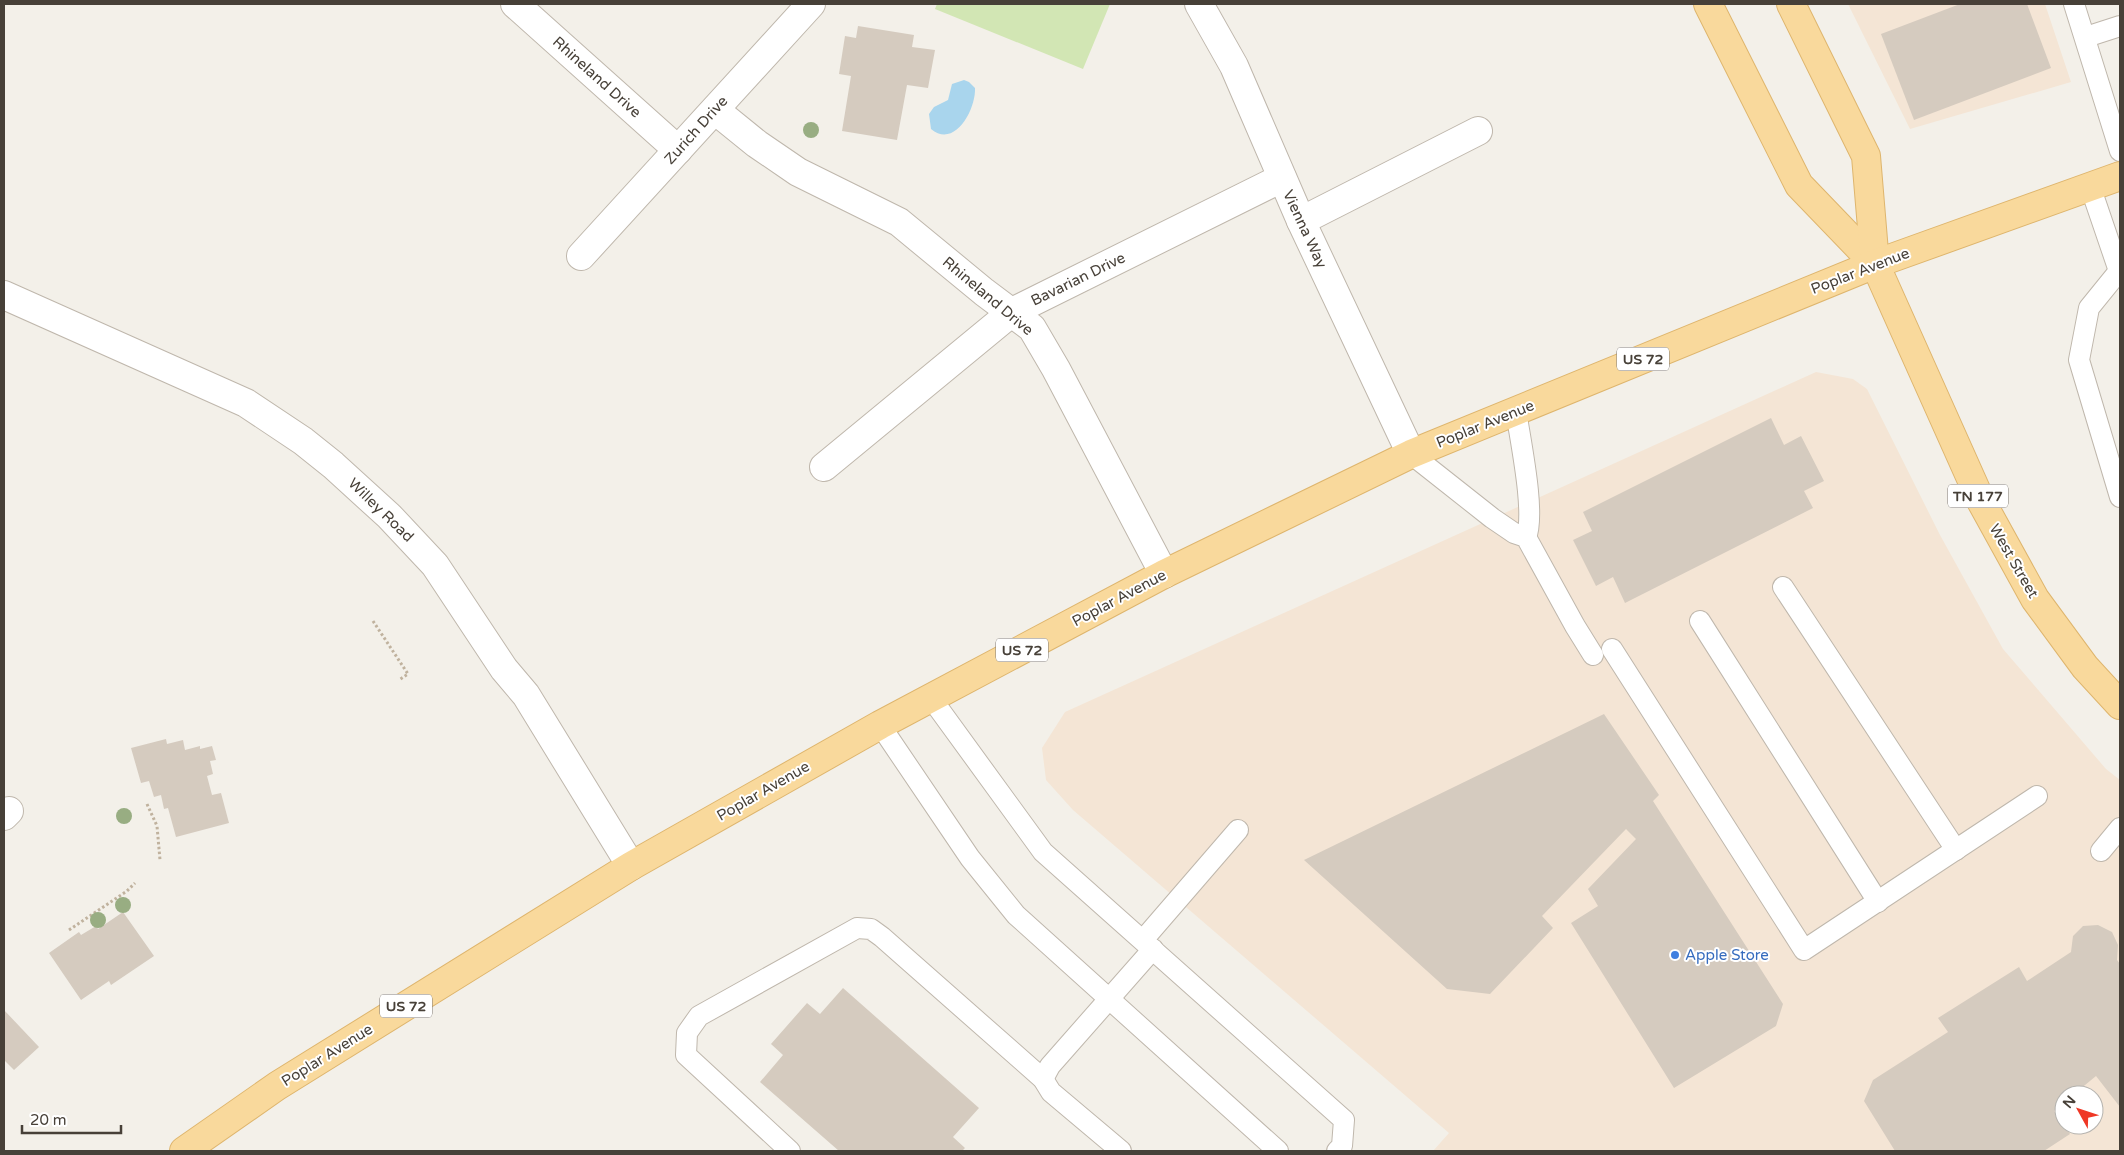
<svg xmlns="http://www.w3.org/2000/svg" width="2124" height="1155" viewBox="0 0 2124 1155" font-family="'Varela Round',sans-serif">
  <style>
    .commercial { fill: #f4e5d5; fill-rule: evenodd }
    .green { fill: #d2e6b4 }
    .water { fill: #a9d5ed }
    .building { fill: #d5cbbf }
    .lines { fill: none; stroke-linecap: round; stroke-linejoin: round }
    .lane-casing { stroke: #bfb7ac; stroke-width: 22 }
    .street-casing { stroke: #bfb7ac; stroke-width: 30 }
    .primary-casing { stroke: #deb56d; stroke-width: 30 }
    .path { stroke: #c0b29e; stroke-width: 3; stroke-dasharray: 2.5 2.5; stroke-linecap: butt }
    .lane { stroke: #fff; stroke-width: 20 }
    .street { stroke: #fff; stroke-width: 28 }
    .primary { stroke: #f9d99c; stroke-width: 28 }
    .tree { fill: #98ad82 }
    .shop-dot { fill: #3f7fe0; stroke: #fff; stroke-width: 2 }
    .labels { text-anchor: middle; stroke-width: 4; stroke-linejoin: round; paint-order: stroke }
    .shield { fill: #fff; stroke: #7e7974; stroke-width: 1 }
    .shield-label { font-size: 14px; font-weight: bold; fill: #474038 }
    .street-label { font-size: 15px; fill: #474038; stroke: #fff }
    .shop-label { font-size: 15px; fill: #366cbe; stroke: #fff; text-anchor: start }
  </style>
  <rect width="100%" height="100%" fill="#f3f0e9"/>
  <g class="commercial">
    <polygon points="1848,4 2045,4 2071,82 1910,129"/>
    <path d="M 1816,372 L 1853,379 L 1867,389 L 1940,535 L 2003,649 L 2106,769 L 2120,780 L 2120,1151 L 1433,1151 L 1449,1133 L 1073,810 L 1046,780 L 1042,748 L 1065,712 ZM 2064,1095 L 2094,1095 L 2094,1125 L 2064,1125 Z"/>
  </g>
  <polygon class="green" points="937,4 1110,4 1083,69 935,9"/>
  <path class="water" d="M 964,80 L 969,82 L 975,88 C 976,109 955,149 931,129 L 929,114 L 934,107 L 948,100 L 952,84 Z"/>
  <g class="building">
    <polygon points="1960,4 2027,4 2051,68 1914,120 1881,34"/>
    <polygon points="858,26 914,35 912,47 935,50 928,88 907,85 897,140 842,131 851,76 839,74 845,36 856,38"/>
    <polygon points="1771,418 1784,445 1801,436 1824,481 1804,491 1813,508 1625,603 1613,577 1596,586 1573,540 1592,531 1583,512"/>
    <polygon points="1604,714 1659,795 1653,801 1783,1004 1776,1026 1674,1088 1571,923 1598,906 1588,889 1636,839 1626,829 1542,916 1553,928 1490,994 1447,989 1304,860"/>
    <polygon points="166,739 167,744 183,740 185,750 200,746 200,749 212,746 216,760 210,761 213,774 207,776 212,795 221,793 229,823 176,837 168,808 164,809 161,795 154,797 149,781 141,783 131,748"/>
    <polygon points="123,912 154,956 111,985 109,981 81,1000 49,953 79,932 81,935 96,926 98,929"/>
    <polygon points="2098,925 2112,932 2118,945 2117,960 2120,964 2120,1107 2096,1076 2073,1095 2064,1095 2064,1102 2054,1111 2070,1134 2044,1151 1895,1151 1864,1101 1873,1080 1948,1032 1938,1018 2019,967 2027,981 2071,952 2073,936 2083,926"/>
    <polygon points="843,988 979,1108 953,1137 965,1148 962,1151 839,1151 760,1082 783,1055 771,1044 807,1003 820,1014"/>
    <polygon points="4,1010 39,1047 14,1070 4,1060"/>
  </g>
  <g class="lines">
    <g class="lane-casing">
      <g id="lane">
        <polyline points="2074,4 2120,151"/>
        <polyline points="2086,37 2120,26"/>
        <polyline points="2090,186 2119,271"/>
        <polyline points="2119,271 2089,308 2079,360 2120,497"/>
        <path d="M 1516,411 C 1520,439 1536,514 1526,537"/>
        <polyline points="1411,454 1492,518 1514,533 1526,537 1575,626 1593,655"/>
        <polyline points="1783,587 1956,850"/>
        <polyline points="1700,621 1878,902"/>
        <polyline points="1612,649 1804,950 2037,796"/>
        <polyline points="931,698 1043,852 1344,1120 1342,1146 1337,1151"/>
        <polyline points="880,725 970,858 1016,915 1278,1151"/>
        <polyline points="2101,851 2120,828"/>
        <polyline points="1143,940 1238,830"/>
        <polyline points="1043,1079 1050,1066 1153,949"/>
        <polyline points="790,1151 686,1055 687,1033 699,1016 857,928 871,929 882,937 1043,1079 1051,1092 1121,1151"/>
      </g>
    </g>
    <g class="street-casing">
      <g id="street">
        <polyline points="515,4 678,150"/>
        <polyline points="1199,4 1234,66 1301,221 1411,454"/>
        <polyline points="715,110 757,144 798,172 899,222 984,292 1032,328 1056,369 1164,574"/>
        <polyline points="1301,221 1478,131"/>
        <polyline points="581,256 811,4"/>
        <polyline points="4,295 246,403 303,441 333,465 389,516 435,565 504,669 526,695 631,866"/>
        <polyline points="824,467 1012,312 1282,178"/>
        <polyline points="4,816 9,811"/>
      </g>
    </g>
    <g class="primary-casing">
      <g id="primary">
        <polyline points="1708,4 1799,185 1875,264"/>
        <polyline points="1791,4 1866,156 1875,264 1981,501 2035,599 2085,667 2120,705"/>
        <polyline points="184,1151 277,1086 631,866 880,725 1164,574 1411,454 1875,264 2120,176"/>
      </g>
    </g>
    <g class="path">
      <polyline points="373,621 408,674 399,680"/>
      <polyline points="147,804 157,826 160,860"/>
      <polyline points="69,930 127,891 135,883"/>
    </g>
    <use href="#lane" class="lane"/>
    <use href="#street" class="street"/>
    <use href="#primary" class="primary"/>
  </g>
  <g class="tree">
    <circle cx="811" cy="130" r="8"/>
    <circle cx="124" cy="816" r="8"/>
    <circle cx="123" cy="905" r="8"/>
    <circle cx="98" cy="920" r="8"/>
  </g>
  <circle class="shop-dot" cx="1675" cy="955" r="5"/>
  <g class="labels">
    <g class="shield">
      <rect x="1617" y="347.5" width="52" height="23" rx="4"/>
      <rect x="1948" y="484.5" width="60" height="23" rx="4"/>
      <rect x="996" y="638.5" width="52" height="23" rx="4"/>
      <rect x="380" y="994.5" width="52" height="23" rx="4"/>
    </g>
    <g class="shield-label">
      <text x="1643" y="364">US 72</text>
      <text x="1978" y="501">TN 177</text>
      <text x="1022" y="655">US 72</text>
      <text x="406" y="1011">US 72</text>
    </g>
    <g class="street-label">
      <text transform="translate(597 77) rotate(42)" y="5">Rhineland Drive</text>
      <text transform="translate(696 130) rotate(-48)" y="5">Zurich Drive</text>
      <text transform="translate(1305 229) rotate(65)" y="5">Vienna Way</text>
      <text transform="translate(1860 271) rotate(-21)" y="5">Poplar Avenue</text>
      <text transform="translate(1078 279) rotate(-26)" y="5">Bavarian Drive</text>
      <text transform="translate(988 296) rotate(40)" y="5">Rhineland Drive</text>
      <text transform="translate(1485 424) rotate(-22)" y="5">Poplar Avenue</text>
      <text transform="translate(381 510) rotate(44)" y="5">Willey Road</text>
      <text transform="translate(2014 561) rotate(60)" y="5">West Street</text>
      <text transform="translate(1119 598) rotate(-28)" y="5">Poplar Avenue</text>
      <text transform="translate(763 791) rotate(-30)" y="5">Poplar Avenue</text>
      <text transform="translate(327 1055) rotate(-32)" y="5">Poplar Avenue</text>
    </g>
    <g class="shop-label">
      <text x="1685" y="960">Apple Store</text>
    </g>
  </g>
  <rect width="2124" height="1155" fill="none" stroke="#474038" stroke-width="10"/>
  <g transform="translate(2079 1110) rotate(310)"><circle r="24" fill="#ffffff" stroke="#b5b3af"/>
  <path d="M0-4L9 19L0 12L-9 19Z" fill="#ef3725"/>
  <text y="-8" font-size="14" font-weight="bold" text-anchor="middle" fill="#474038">N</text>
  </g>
  <path d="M22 1125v8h99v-8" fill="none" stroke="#474038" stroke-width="2.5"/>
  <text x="30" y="1125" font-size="15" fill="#474038" stroke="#ffffff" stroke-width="4" paint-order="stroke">20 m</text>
</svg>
